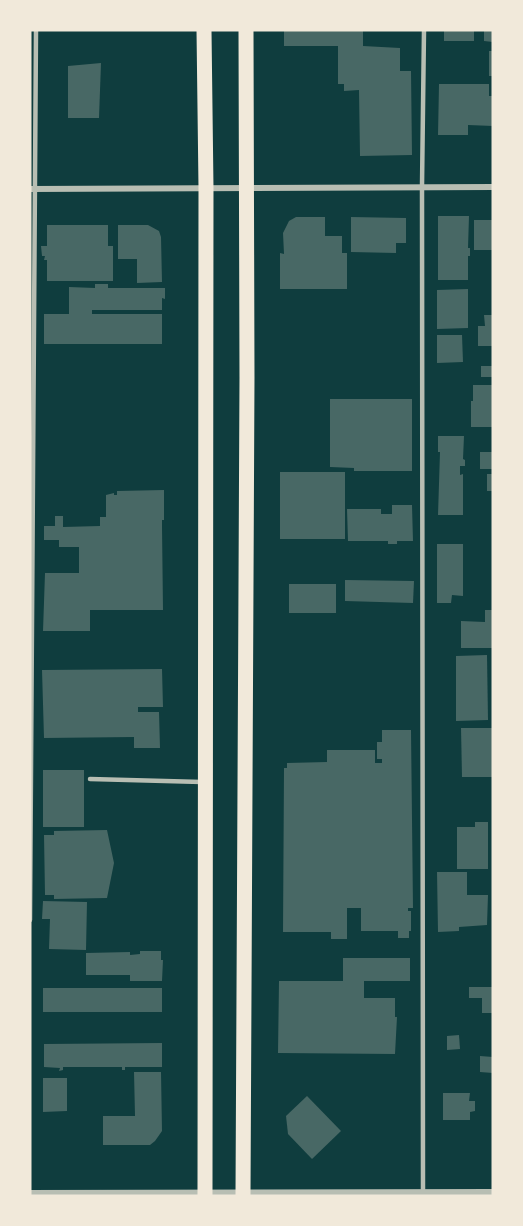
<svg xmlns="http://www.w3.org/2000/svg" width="523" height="1226" viewBox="0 0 523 1226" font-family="Raleway,sans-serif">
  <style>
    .building { fill: #486865 }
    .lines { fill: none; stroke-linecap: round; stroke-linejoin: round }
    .service { stroke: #b8beb3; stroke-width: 4.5 }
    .minor { stroke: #b8beb3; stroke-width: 6 }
    .tertiary { stroke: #b8beb3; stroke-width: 10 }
    .primary { stroke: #f1e9da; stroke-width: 15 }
  </style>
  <rect width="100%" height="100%" fill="#0f3d3e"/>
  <g class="building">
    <polygon points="284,30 363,30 363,46 400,48 400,71 411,71 412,155 360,156 359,90 344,91 344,84 338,84 338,46 284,46"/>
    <rect x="444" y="30" width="30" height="11"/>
    <polygon points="484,30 493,30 493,42 484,41"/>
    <rect x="489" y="51" width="4" height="25"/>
    <polygon points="101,63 99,118 68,118 68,66"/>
    <polygon points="439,84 489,84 489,96 493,96 493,126 468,125 468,135 438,135"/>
    <polygon points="438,216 469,216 468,248 470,248 470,256 468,256 468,280 438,280"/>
    <polygon points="296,217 325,217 325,236 342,236 342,253 347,253 347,289 280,289 280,253 284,254 283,233 289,221"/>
    <polygon points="351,217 406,218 406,243 396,243 396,253 351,252"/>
    <rect x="474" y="220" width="19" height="30"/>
    <polygon points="47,225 108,225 108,246 113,246 113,281 47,281 47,260 44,260 45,256 42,256 41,246 47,246"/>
    <polygon points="118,225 148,225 159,231 161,237 162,282 137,283 137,259 118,259"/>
    <polygon points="95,284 108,284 108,288 165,288 165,299 162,298 162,310 92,310 92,314 162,314 162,344 44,344 44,314 69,314 69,287 95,288"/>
    <polygon points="468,289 468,328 437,329 437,290"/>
    <polygon points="484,315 493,315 493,346 478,346 478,326 485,326"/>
    <polygon points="437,335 462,335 463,362 437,363"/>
    <rect x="481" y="366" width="12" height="11"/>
    <polygon points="473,385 493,385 493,427 471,427 471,401 473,401"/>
    <polygon points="330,399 412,399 412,471 354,471 354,468 330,467"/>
    <polygon points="438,436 464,436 463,459 465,460 465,466 460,466 460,475 463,474 463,515 438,515 440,452 438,452"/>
    <rect x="480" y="452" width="13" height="17"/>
    <rect x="280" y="472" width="65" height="67"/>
    <rect x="487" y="474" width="6" height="17"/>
    <polygon points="164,490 164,520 162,520 162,526 163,610 90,610 90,631 43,631 45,573 79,573 79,547 59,547 59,540 44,540 44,526 55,526 55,516 63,516 63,527 100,526 100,517 106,517 106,495 114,493 114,495 117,495 117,491"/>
    <polygon points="392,505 412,505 413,541 397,541 397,544 388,544 388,541 348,541 347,509 381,509 381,514 392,514"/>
    <polygon points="437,544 463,544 463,596 452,595 451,603 437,603"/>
    <polygon points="345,580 414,581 413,603 345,601"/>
    <rect x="289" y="584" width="47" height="29"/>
    <polygon points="485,610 493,610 493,648 461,648 461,621 485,622"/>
    <polygon points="487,655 488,720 456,721 456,656"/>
    <polygon points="162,669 163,707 138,707 138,712 159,712 160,748 134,748 134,737 44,738 42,670"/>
    <polygon points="461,728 493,728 493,777 462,777"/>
    <polygon points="382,730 411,730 413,908 408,908 408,911 411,911 411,931 409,931 409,938 398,938 398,931 361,931 361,908 347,908 347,939 331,939 331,932 283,932 284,768 287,768 287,763 327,762 327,750 375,750 375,763 382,763 382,759 377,759 377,742 382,742"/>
    <rect x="43" y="770" width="41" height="57"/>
    <polygon points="475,822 488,822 488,869 457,869 457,827 475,827"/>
    <polygon points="107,830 114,863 107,898 54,899 54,895 45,895 44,835 54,835 54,831"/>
    <polygon points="437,872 467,872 467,895 488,895 487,925 459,927 459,931 438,932"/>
    <polygon points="43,901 87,902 86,950 49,949 50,919 42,919"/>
    <polygon points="140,951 161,951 161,960 163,960 162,981 130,981 130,975 86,975 86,953 130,952 130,955 140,954"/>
    <polygon points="343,958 410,958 410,981 364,981 364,998 395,998 395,1017 397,1017 395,1054 278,1053 279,981 343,981"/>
    <polygon points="469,987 493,987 493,1013 482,1013 482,998 469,998"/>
    <rect x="43" y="988" width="119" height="24"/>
    <polygon points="459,1035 460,1049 447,1050 447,1036"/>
    <polygon points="162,1043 162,1067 125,1067 125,1070 122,1070 122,1067 63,1067 63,1070 59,1071 60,1068 44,1067 44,1044"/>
    <polygon points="480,1056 493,1057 493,1073 480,1072"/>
    <polygon points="134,1072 161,1072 162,1131 155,1141 150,1145 103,1145 103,1116 135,1116"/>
    <polygon points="43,1078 67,1078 67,1111 43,1112"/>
    <polygon points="443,1093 470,1093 469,1101 475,1101 475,1111 470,1112 470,1120 443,1120"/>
    <polygon points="307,1096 341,1131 312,1159 288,1134 286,1116"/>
  </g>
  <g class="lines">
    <g class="service">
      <polyline points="90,779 202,782"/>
      <polyline points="30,920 36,30"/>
      <polyline points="423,1193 422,186 424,30"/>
    </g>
    <polyline class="minor" points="30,189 493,187"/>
    <polyline class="tertiary" points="30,1195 493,1194"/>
    <g class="primary">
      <polyline points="204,30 206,188 205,1196"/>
      <polyline points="243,1196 247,377 246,30"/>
    </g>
  </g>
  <rect width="523" height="1226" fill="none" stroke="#f1e9da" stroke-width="63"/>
</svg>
